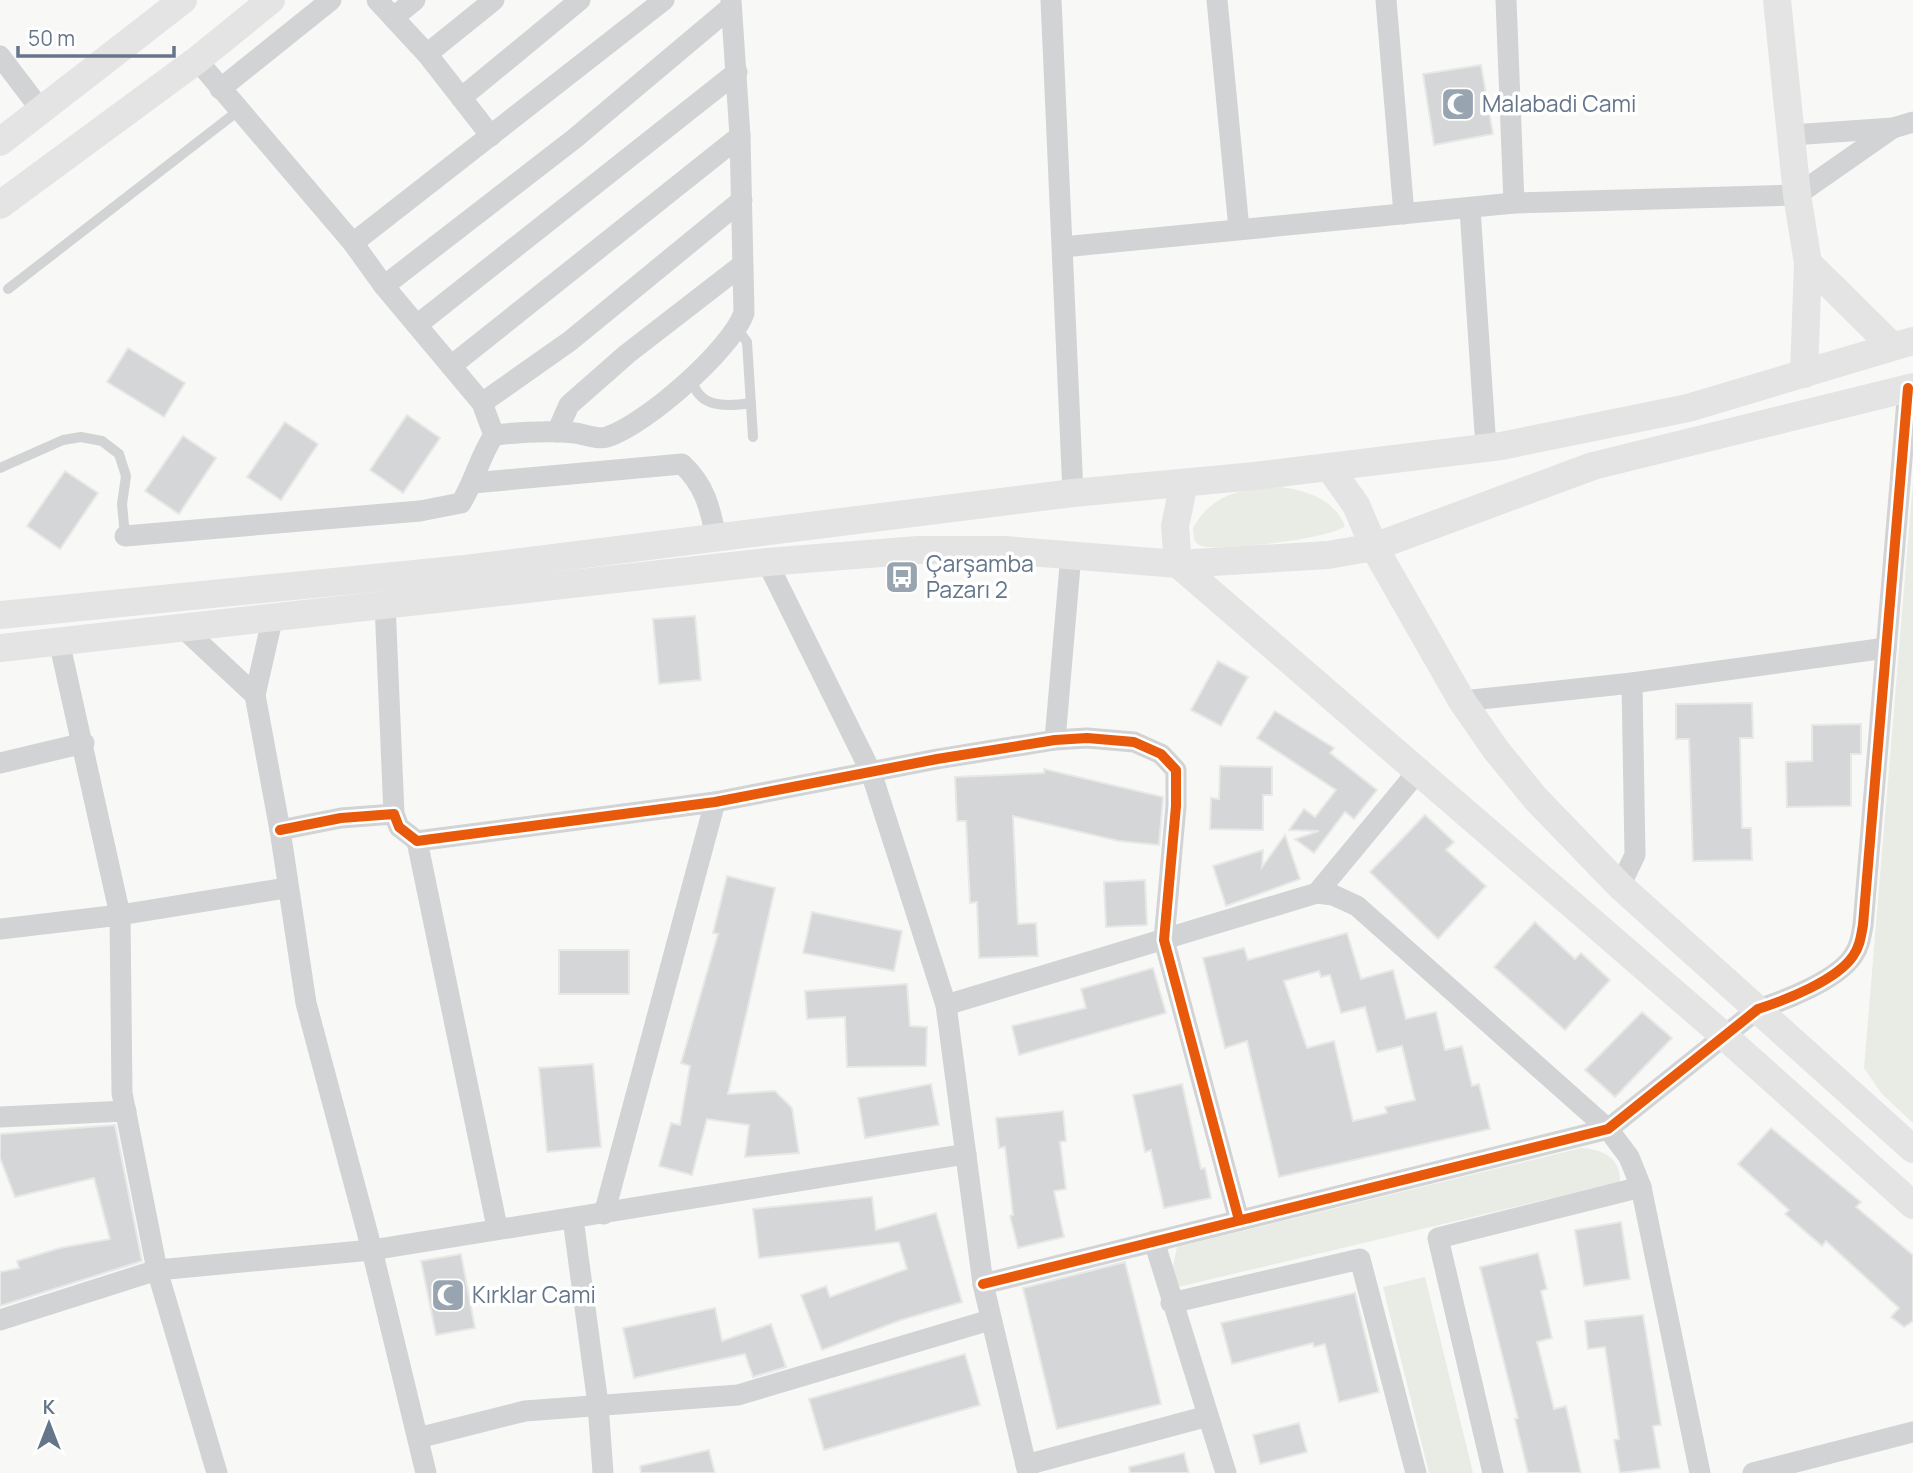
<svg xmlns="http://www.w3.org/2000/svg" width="1913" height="1473" viewBox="0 0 1913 1473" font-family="Manrope,sans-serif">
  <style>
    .green { fill: #e8ece5 }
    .building { fill: #d5d6d7; stroke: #e8e8e7; stroke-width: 2; fill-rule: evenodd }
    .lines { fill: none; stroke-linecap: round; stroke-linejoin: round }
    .lane { stroke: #d2d3d4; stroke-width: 10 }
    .street { stroke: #d2d3d4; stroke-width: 21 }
    .secondary { stroke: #e4e4e5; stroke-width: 28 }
    .cycleway-casing { stroke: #fff; stroke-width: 15 }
    .cycleway { stroke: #e8590c; stroke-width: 10 }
    .labels { text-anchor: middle; stroke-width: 7; stroke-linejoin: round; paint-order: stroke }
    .poi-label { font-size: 23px; fill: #65768a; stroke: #fff; text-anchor: start }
  </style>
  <rect width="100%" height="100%" fill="#f8f8f7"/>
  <g class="green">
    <polygon points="1913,482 1913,1123 1882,1094 1864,1068"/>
    <path d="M 1281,487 C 1308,491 1334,499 1345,526 C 1335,538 1219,552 1202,546 C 1197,545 1197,543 1194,539 L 1193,528 C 1214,491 1242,490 1281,487 Z"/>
    <path d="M 1581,1148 C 1602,1149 1621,1158 1620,1182 L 1178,1287 L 1172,1270 L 1177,1247 Z"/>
    <polygon points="1425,1277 1473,1473 1429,1473 1383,1287"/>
  </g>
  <g class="building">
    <polygon points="1481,65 1493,134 1434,145 1423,74"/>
    <polygon points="128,348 185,383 164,417 107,382"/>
    <polygon points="407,415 440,438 403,493 370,470"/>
    <polygon points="285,422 318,444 281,500 247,477"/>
    <polygon points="183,436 216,458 179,514 145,491"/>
    <polygon points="65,471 98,493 60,549 27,526"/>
    <polygon points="695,616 701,680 659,684 653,619"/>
    <polygon points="1218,661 1248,677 1221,726 1191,710"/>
    <polygon points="1752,703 1753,738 1740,738 1742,828 1751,828 1752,860 1693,861 1689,739 1676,739 1676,704"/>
    <polygon points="1275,711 1334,748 1330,753 1377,790 1354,819 1345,812 1314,853 1295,839 1319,831 1289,830 1304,809 1315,817 1336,790 1257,738"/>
    <polygon points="1861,724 1861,754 1851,754 1851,806 1787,807 1786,762 1812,761 1812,725"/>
    <polygon points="1220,766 1272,767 1272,795 1263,795 1263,830 1210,829 1211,798 1219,799"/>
    <polygon points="1044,769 1163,797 1159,845 1119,841 1013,816 1018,924 1036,923 1038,956 979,958 977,902 970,903 966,821 957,821 955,777 1044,773"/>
    <polygon points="1425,815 1454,842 1446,850 1486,886 1438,939 1370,872"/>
    <polygon points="1285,835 1300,879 1226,906 1213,866 1263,850 1262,867"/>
    <polygon points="727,876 775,888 728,1094 775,1091 792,1108 799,1153 745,1157 749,1125 707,1119 692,1175 659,1166 671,1123 680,1125 690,1066 681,1063 718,934 713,933"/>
    <polygon points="1145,880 1147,925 1106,927 1104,882"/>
    <polygon points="812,912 902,931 894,971 803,953"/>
    <polygon points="1535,922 1575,959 1581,953 1610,980 1565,1030 1494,967"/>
    <path d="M 1347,933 L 1361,979 L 1393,970 L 1406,1019 L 1436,1012 L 1445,1050 L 1462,1046 L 1472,1086 L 1479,1084 L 1490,1129 L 1279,1177 L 1247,1041 L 1225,1048 L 1203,958 L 1244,948 L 1248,960 ZM 1319,971 L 1321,977 L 1330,975 L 1341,1013 L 1365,1007 L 1377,1052 L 1402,1046 L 1415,1100 L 1385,1107 L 1387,1113 L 1353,1121 L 1334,1041 L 1307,1048 L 1284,981 Z"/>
    <rect x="559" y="950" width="70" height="44"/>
    <polygon points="1153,968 1166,1013 1019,1055 1012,1026 1086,1008 1081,989"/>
    <polygon points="907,984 910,1026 927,1027 926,1066 847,1067 845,1017 807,1019 805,991"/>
    <polygon points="1642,1012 1672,1038 1615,1097 1585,1070"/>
    <polygon points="593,1064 601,1147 547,1152 539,1068"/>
    <polygon points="931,1084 939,1125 865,1138 858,1098"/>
    <polygon points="1182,1084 1201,1169 1205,1168 1211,1198 1164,1208 1151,1150 1145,1152 1133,1095"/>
    <polygon points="1063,1111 1066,1141 1060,1142 1066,1189 1054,1191 1064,1237 1018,1248 1010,1216 1013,1215 1005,1147 999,1148 996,1118"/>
    <polygon points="115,1125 142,1261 0,1306 0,1272 19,1268 17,1261 60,1248 110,1239 94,1178 15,1197 0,1158 0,1134"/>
    <polygon points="1771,1128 1861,1202 1856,1207 1913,1255 1913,1321 1904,1327 1891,1317 1899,1308 1826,1241 1822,1246 1785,1214 1789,1210 1738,1164"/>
    <polygon points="872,1197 876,1230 936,1213 962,1302 901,1320 822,1350 801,1295 826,1286 830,1297 907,1269 899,1242 759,1258 753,1209"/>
    <polygon points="1621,1222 1630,1279 1584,1286 1575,1230"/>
    <polygon points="1538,1253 1547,1289 1541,1291 1552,1338 1537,1342 1554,1409 1566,1406 1581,1473 1528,1473 1515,1419 1518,1418 1480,1267"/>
    <polygon points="461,1254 475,1328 436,1335 421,1261"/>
    <polygon points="1125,1262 1161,1404 1057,1429 1023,1288"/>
    <polygon points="1355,1293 1379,1392 1339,1402 1325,1344 1314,1347 1313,1343 1232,1364 1221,1323"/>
    <polygon points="715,1308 722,1341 771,1324 786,1367 753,1377 745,1354 634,1378 623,1328"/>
    <polygon points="1643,1315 1661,1425 1653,1426 1660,1468 1620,1473 1614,1440 1619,1439 1605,1347 1588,1349 1585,1321"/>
    <polygon points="965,1354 980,1405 824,1450 809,1399"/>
    <polygon points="1299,1423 1307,1452 1260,1464 1253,1435"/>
    <polygon points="709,1450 715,1473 641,1473 640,1466"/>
    <polygon points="1184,1453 1189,1473 1130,1473 1129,1467"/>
  </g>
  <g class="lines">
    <g class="lane">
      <polyline points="8,289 238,111"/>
      <polyline points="738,330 747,342 753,437"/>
      <path d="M 692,379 C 698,408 725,407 751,403"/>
      <polyline points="0,468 63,440 81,437 102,441 119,454 126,476 122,504 125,536"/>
    </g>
    <g class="street">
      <polyline points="377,0 427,54 491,136"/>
      <polyline points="1051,0 1073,493"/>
      <polyline points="1217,0 1239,229"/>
      <polyline points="1386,0 1404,214"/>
      <polyline points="1506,0 1514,203"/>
      <polyline points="394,17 415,0"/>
      <polyline points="427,54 494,0"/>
      <polyline points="0,56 41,110"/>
      <polyline points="220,89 331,0"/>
      <polyline points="461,98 580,0"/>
      <polyline points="1792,135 1893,128 1913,122"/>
      <polyline points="1470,209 1486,448"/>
      <polyline points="353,243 664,0"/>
      <polyline points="1063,247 1514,203 1797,195 1893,128"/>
      <polyline points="384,286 574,139 731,7"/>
      <polyline points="417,325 737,72"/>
      <polyline points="451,366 740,136"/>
      <polyline points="482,403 570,341 742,200"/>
      <polyline points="557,432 569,405 627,354 742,265"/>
      <path d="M 494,435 C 521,432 548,430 575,433 C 584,434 598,440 607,437 C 645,425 731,350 744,313 L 740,136 L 731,0"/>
      <path d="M 473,483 L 682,464 C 705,485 710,508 716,537"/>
      <path d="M 125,536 L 420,511 L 461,503 C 475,480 479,458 494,435 L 482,403 L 384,286 L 353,243 L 197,60"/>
      <polyline points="767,562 871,772 946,1005 983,1284 1028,1473"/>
      <polyline points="385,604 394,814"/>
      <polyline points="181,626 255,695 280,830 306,1003 372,1250 426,1473"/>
      <polyline points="59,641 120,915 122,1093 157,1270 217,1473"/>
      <polyline points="255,695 273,616"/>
      <polyline points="1462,701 1632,683 1886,648"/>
      <polyline points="1055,740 1071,554"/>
      <polyline points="0,763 84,743"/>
      <polyline points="280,830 341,818 394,814 399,827 417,841 715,802 937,759 1055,740 1087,738 1134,742 1161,754 1176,770 1176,806 1164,940 1239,1220"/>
      <polyline points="417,841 497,1227"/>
      <polyline points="1620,886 1635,855 1632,683"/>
      <polyline points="1317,893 1419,770"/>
      <polyline points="0,929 120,915 286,888"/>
      <polyline points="946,1005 1317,893 1333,895 1357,906 1608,1129 1629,1157 1641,1187 1700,1473"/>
      <polyline points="0,1117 126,1111"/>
      <polyline points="604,1214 715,802"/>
      <polyline points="573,1219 598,1404 603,1473"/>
      <polyline points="1154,1241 1226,1473"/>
      <path d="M 983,1284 L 1608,1129 L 1758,1009 C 1786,1000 1837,980 1853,956 C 1860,946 1861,936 1863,925 L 1908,388"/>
      <polyline points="1171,1303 1360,1259 1416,1473"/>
      <polyline points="0,1320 157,1270 372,1250 966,1154"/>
      <polyline points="418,1438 525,1411 738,1395 990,1320"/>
      <polyline points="1026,1465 1208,1416"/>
      <polyline points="1493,1473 1438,1238 1641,1187"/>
      <polyline points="1753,1473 1913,1432"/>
    </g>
    <g class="secondary">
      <polyline points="1777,0 1797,195 1808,263 1804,374"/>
      <polyline points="0,142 183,0"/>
      <polyline points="0,205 197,60 271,0"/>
      <polyline points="1808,263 1892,346"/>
      <polyline points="1329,467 1356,505 1374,547 1462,701 1496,750 1536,799 1620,886 1913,1149"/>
      <polyline points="1184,483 1175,526 1178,564 1723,1035 1913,1205"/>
      <polyline points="0,615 465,569 1073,493 1255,476 1501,446 1688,408 1913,341"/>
      <polyline points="0,648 767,562 918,550 1004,550 1178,564 1328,555 1374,547 1593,466 1913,387"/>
    </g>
    <g class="cycleway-casing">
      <g id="cycleway">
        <polyline points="280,830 341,818 394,814 399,827 417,841 715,802 937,759 1055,740 1087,738 1134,742 1161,754 1176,770 1176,806 1164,940 1239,1220"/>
        <path d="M 983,1284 L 1608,1129 L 1758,1009 C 1786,1000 1837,980 1853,956 C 1860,946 1861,936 1863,925 L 1908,388"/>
      </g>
    </g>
    <use href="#cycleway" class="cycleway"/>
  </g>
  <defs>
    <g id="mosque-square" transform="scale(1.75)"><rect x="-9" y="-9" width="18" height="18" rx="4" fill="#98a4b0" stroke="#fff"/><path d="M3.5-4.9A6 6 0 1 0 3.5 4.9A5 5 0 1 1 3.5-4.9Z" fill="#fff"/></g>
    <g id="bus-square" transform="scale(1.75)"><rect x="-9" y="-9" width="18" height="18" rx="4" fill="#98a4b0" stroke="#fff"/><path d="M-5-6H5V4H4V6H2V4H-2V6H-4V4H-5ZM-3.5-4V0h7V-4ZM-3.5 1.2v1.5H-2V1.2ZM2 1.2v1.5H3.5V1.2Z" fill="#fff"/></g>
  </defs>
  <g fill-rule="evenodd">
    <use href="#mosque-square" x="1458" y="104"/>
    <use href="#bus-square" x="902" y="577"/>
    <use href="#mosque-square" x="448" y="1295"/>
  </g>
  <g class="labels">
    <g class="poi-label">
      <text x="1482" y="112">Malabadi Cami</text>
      <text x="926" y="572">Çarşamba<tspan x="926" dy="26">Pazarı 2</tspan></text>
      <text x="472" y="1303">Kırklar Cami</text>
    </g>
  </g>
  <g transform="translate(49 1424)" stroke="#ffffff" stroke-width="5" paint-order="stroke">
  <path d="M0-5L12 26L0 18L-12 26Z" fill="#65768a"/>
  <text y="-10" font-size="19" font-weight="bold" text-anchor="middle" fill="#65768a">K</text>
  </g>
  <path d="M18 46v10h156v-10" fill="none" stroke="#65768a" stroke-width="3.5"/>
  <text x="28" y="46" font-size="21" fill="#65768a" stroke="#ffffff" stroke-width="5" paint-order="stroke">50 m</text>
</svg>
